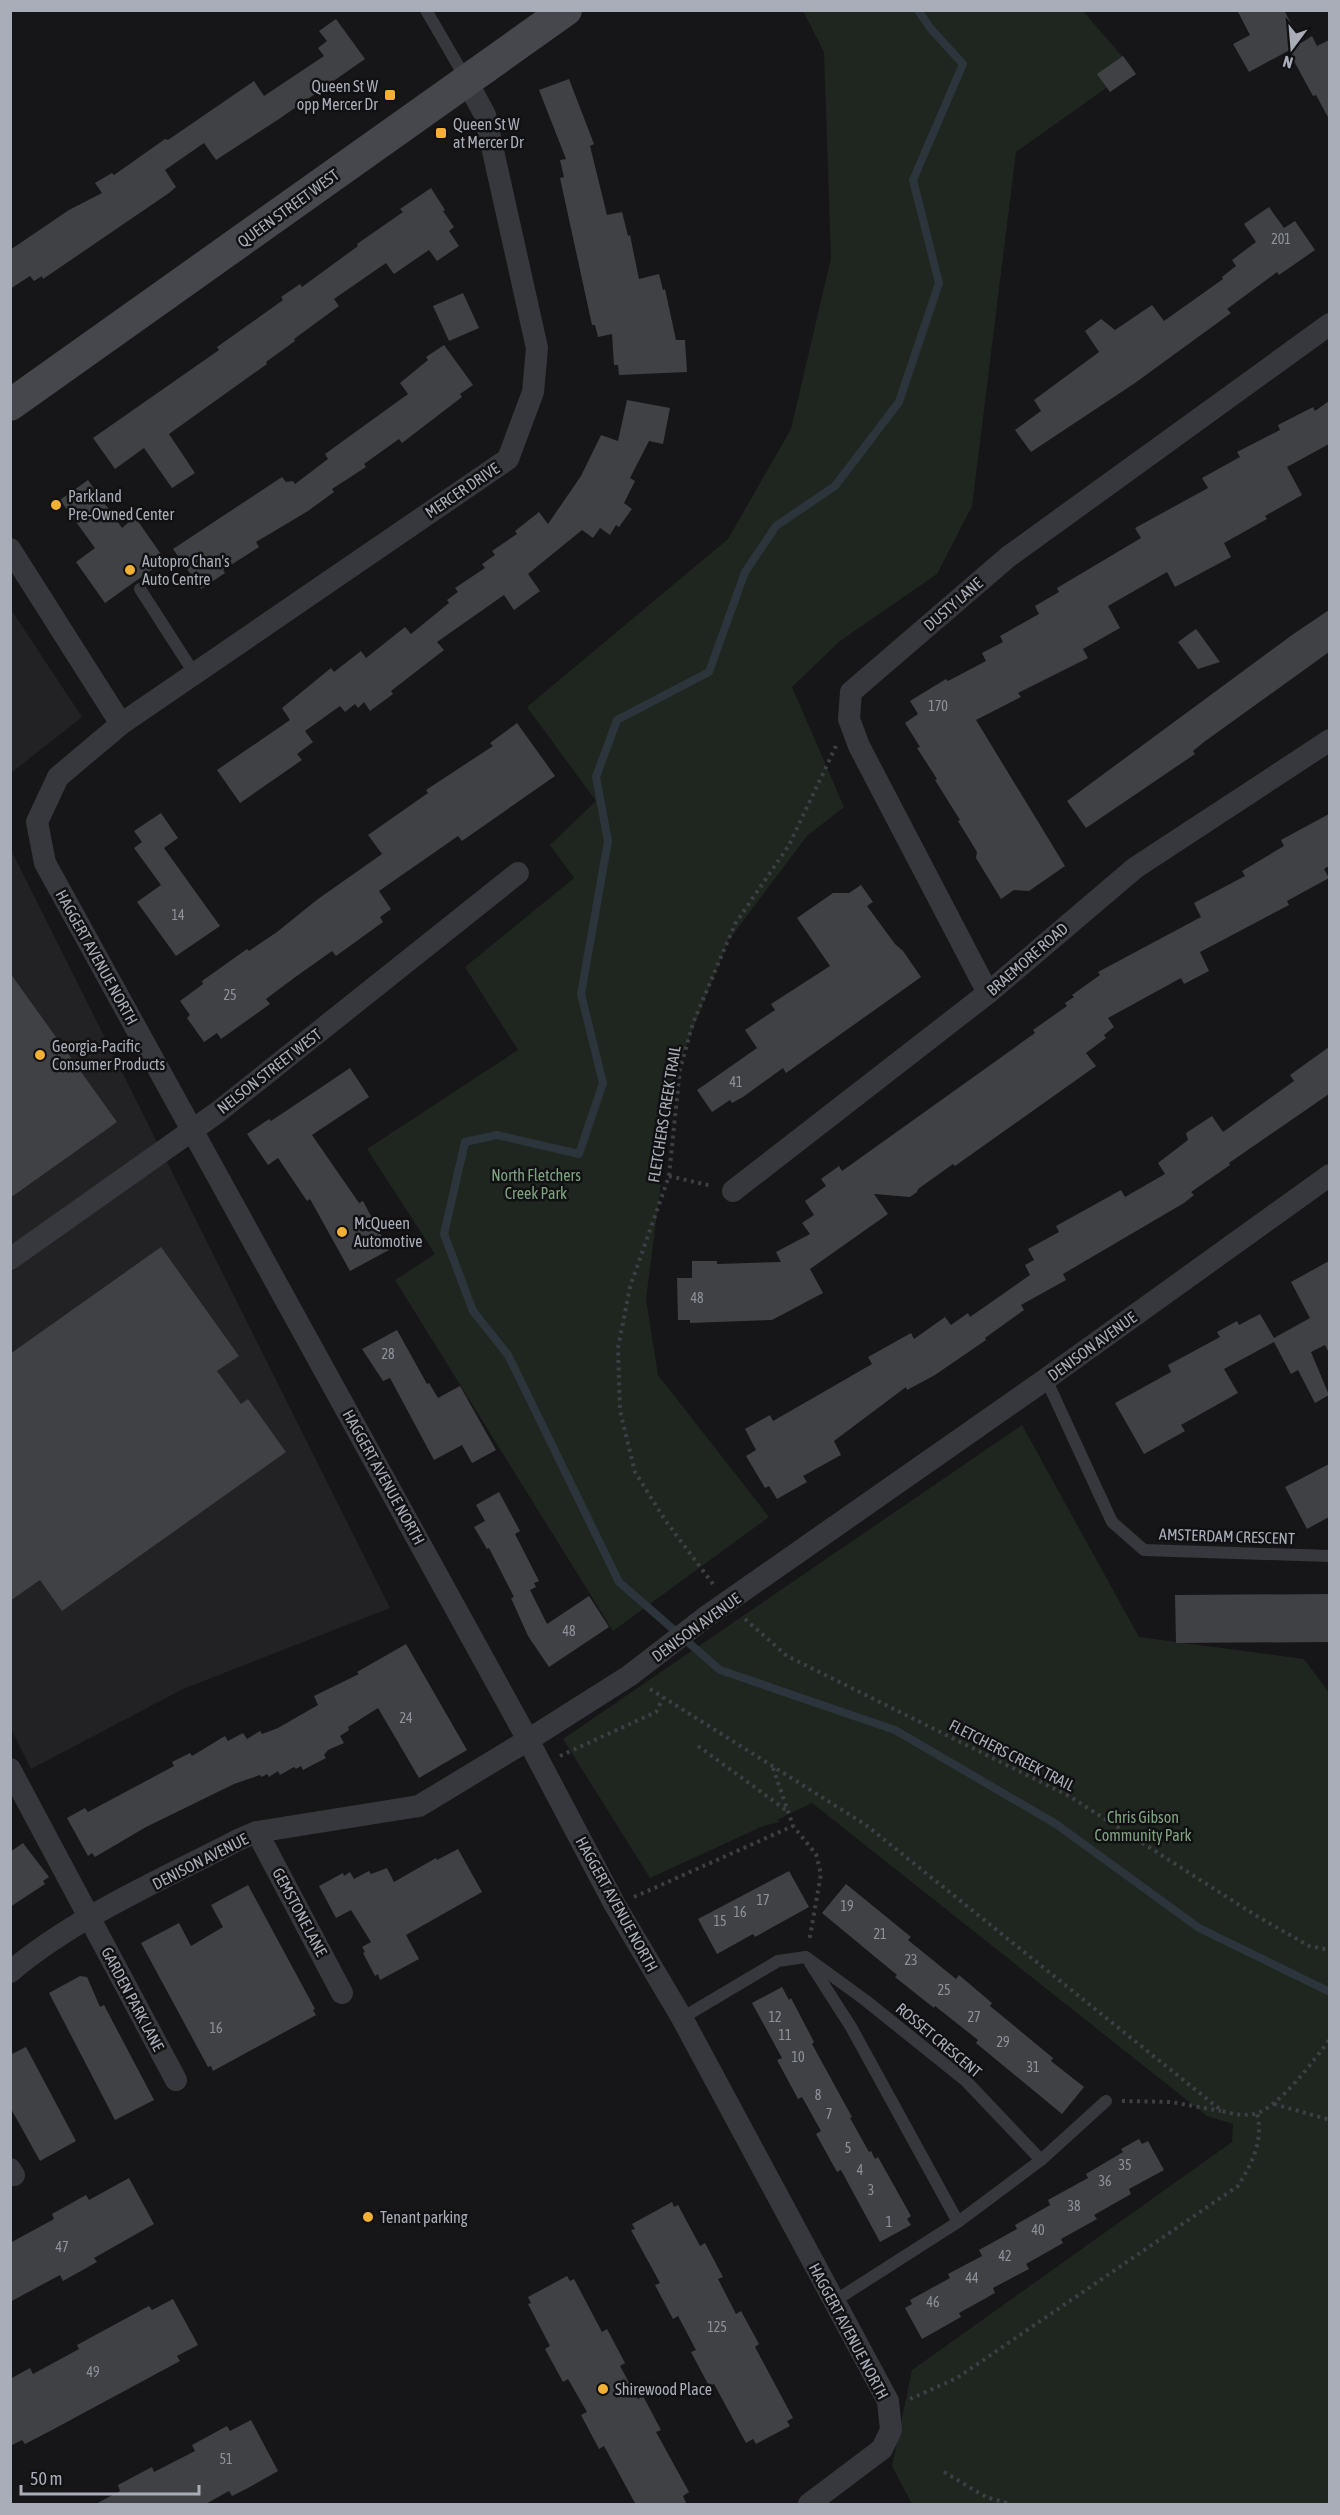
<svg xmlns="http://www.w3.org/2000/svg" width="1340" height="2515" viewBox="0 0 1340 2515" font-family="'Asap Condensed',sans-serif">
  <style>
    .built { fill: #222225 }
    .green { fill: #1e261f }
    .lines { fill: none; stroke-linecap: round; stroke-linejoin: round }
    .stream { stroke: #2c353c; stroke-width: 8 }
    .building { fill: #404145 }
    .path { stroke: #3d3f44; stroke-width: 4; stroke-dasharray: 3 4.5; stroke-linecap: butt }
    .service { stroke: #37383d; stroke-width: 12 }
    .minor { stroke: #37383d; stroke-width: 22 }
    .secondary { stroke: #45474d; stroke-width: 32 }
    .poi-dot { fill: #f2b134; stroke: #111113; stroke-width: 2 }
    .labels { text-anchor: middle; stroke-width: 5; stroke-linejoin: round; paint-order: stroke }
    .number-label { font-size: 14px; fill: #8e929b }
    .poi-label { font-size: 16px; fill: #a8adb8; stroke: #111113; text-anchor: start }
    .street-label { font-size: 16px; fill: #a8adb8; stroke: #111113 }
    .park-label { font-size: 16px; fill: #7fa381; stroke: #111113 }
  </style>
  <rect width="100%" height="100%" fill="#161618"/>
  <g class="built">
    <polygon points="10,608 82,717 11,773 10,773"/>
    <polygon points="10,848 390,1608 183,1689 31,1769 10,1727"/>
  </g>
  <g class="green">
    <polygon points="803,11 1083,11 1133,69 1016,152 972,506 937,574 840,641 792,687 844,807 807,836 728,941 675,1074 646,1299 658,1375 769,1517 613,1631 395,1280 435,1254 367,1149 518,1050 465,967 574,878 550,845 596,801 527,707 728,539 791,429 831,258 824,52"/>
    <polygon points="1022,1425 1139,1637 1304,1659 1330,1694 1329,2504 912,2504 892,2466 912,2370 1232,2142 1233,2124 1207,2116 812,1803 777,1820 780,1822 763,1826 650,1878 563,1739"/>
  </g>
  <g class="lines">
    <polyline class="stream" points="918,10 931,29 963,64 913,180 939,283 899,402 835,486 776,526 745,572 709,672 617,720 596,777 608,841 581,994 603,1083 579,1154 497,1135 465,1142 444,1234 473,1311 508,1355 619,1582 720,1670 895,1730 1056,1824 1199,1928 1330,1992"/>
  </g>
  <g class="building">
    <polygon points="1237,10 1284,10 1301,43 1312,36 1317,46 1329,40 1329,119 1316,95 1313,96 1289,52 1299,45 1249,72 1233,44 1250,35"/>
    <polygon points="336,19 365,59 279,119 216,160 204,143 165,170 176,187 169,193 43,279 42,276 34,281 30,276 10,289 10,250 69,210 102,193 95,183 112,173 114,175 165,139 168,140 254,81 264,96 324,56 318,48 327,41 319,31"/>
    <polygon points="1123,56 1136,74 1110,92 1097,74"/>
    <polygon points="569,79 594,144 590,146 607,215 622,212 628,236 630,235 639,279 659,274 663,290 665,289 676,340 685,340 687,372 619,375 618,365 614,365 612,334 598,337 595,325 592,325 560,178 564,177 560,160 566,159 539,90"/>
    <polygon points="431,188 445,210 443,211 454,227 449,231 459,246 437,261 429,250 394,274 386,263 334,299 339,306 294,339 295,341 266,362 267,364 169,434 195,473 172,488 144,448 115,469 93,438 219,350 217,347 283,300 281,297 300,284 302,287 358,246 357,244 403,212 400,209"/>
    <polygon points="1269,207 1284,228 1295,221 1315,250 1279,275 1277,272 1227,309 1231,313 1135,383 1031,452 1015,430 1041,411 1034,400 1099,352 1085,331 1101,319 1115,330 1152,305 1164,321 1223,279 1222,277 1236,266 1232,260 1256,242 1244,224"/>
    <polygon points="463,293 479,328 449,341 433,306"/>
    <polygon points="444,345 473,385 460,394 462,397 402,443 399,439 364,464 366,467 332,489 334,492 308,511 256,542 259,547 223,570 225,573 201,589 173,549 282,477 286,482 293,481 295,484 328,459 325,454 408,394 400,383 428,360 426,357"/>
    <polygon points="627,400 670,408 663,444 649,441 630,478 635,481 624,503 632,509 619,527 616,525 610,535 600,528 593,538 582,530 528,574 540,591 514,610 504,595 437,642 444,650 391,691 393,694 370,711 364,702 358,708 355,704 345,712 340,706 305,731 313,742 297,754 302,760 240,803 217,770 290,720 282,708 331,668 334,672 361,651 366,658 405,627 411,634 449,603 447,600 458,592 455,588 485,568 482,564 495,555 492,551 517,534 515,531 539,512 548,524 581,476 601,435 618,441"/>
    <polygon points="1329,401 1329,444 1287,467 1302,495 1265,516 1267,519 1224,543 1231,557 1175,587 1167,572 1108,606 1120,628 1083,649 1088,658 1018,693 1021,697 976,720 1065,866 1029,891 1014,890 1001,899 976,858 977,852 958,821 960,820 935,780 937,779 917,748 920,747 905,723 918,714 910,701 946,679 948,681 986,661 982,653 1003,642 1000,636 1039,614 1035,606 1059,592 1057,588 1141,538 1135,528 1208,488 1202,478 1240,457 1237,452 1280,430 1278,425 1313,407 1315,411"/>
    <polygon points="88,480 122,528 135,517 165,560 105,603 76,562 95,548 60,500"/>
    <polygon points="1329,610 1329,652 1204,742 1193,751 1195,754 1086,828 1067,801 1292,635"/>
    <polygon points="1196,629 1202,637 1220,662 1198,669 1178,642"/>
    <polygon points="517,723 555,776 462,841 458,836 379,891 391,909 380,917 383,922 336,956 332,951 294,978 266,999 270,1004 221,1039 217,1033 204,1042 187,1018 190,1015 180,1001 203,984 202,981 247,949 249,951 277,932 318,899 382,854 368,835 428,793 426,790 493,746 490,743"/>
    <polygon points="161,813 178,838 164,848 220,926 176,956 137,902 161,885 134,848 142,842 134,831"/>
    <polygon points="1329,814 1329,866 1324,869 1329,878 1287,901 1289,905 1200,952 1209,971 1184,984 1181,978 1108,1018 1114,1027 1104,1035 1106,1038 1086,1053 1096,1066 955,1166 953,1164 918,1189 917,1192 910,1197 874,1194 888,1214 810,1269 823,1293 772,1320 690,1323 690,1320 678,1320 677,1278 692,1278 692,1261 717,1261 717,1264 781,1262 776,1252 810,1234 802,1223 814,1215 805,1201 826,1186 821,1179 839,1166 842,1171 1035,1033 1033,1030 1067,1006 1065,1003 1074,997 1072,995 1100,975 1098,972 1201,917 1194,903 1245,876 1242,871 1284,846 1281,840"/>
    <polygon points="861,885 873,902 867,906 895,944 903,951 921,977 786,1073 783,1068 743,1097 732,1103 730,1100 712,1112 697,1090 757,1048 745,1030 775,1010 771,1004 830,966 797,918 833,893 849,893"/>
    <polygon points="10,973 117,1122 10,1198"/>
    <polygon points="1329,1047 1329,1094 1229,1163 1230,1165 1191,1192 1194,1195 1184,1203 1063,1274 1066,1280 1021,1305 1024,1310 985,1338 986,1340 935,1375 907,1390 906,1387 834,1441 841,1455 803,1476 807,1482 777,1499 769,1486 765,1488 746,1456 756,1450 745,1429 770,1415 773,1421 820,1394 872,1364 868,1357 911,1333 914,1339 945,1317 951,1325 968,1313 970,1317 1030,1275 1025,1265 1034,1260 1028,1249 1059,1232 1056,1226 1121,1190 1125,1197 1165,1174 1158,1163 1188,1140 1186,1133 1212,1116 1223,1132 1294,1081 1290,1075"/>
    <polygon points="350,1068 369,1097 312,1135 359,1203 363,1201 389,1250 350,1271 310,1199 307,1201 278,1158 268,1165 247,1134 269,1119 271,1121"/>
    <polygon points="161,1247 239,1356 217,1371 241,1404 248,1399 286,1452 62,1611 40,1580 10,1601 10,1354"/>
    <polygon points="1329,1261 1329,1353 1325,1345 1311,1352 1329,1395 1315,1403 1298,1370 1291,1374 1274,1342 1224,1369 1238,1393 1181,1425 1185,1431 1144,1454 1115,1403 1171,1372 1168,1365 1220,1337 1217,1332 1237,1321 1239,1325 1260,1314 1274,1338 1310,1318 1291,1282"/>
    <polygon points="397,1330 427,1384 429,1383 438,1398 460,1386 496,1450 472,1463 462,1445 434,1460 390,1378 383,1381 362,1349"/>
    <polygon points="1329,1464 1329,1517 1307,1529 1285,1487"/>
    <polygon points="499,1492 520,1531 515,1534 539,1581 534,1583 536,1587 530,1590 547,1624 589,1596 609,1627 549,1667 528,1636 511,1598 514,1597 489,1548 487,1549 474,1527 485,1521 476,1505"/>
    <polygon points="1329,1594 1329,1642 1176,1643 1175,1595"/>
    <polygon points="406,1644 467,1750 419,1778 378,1708 348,1727 349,1730 340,1736 344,1743 328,1750 324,1755 326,1758 303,1770 301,1766 296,1769 294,1767 280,1775 278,1771 269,1777 267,1774 262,1777 260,1775 234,1784 146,1827 95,1857 92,1853 88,1856 67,1818 85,1808 88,1812 174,1766 172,1762 190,1753 192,1756 225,1736 228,1741 243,1733 247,1739 260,1731 262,1734 278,1728 318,1705 314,1696 359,1674 357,1672"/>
    <polygon points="23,1843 49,1877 43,1881 45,1884 10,1907 10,1852"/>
    <polygon points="458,1849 482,1892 406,1935 419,1959 380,1980 378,1974 375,1976 363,1953 365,1952 362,1947 371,1942 351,1910 336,1918 319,1886 343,1873 344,1876 350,1872 354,1879 369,1871 371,1874 387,1868 394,1882 436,1858 437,1860"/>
    <polygon points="789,1871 809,1907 755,1937 753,1934 717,1954 698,1919"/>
    <polygon points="846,1884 911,1937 908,1940 956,1979 959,1975 992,2003 990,2006 1053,2058 1051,2061 1084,2087 1062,2114 976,2043 978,2040 935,2006 934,2008 895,1977 897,1975 822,1913"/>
    <polygon points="248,1885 315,2009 313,2010 316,2015 213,2071 211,2066 208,2067 141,1943 179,1923 191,1946 223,1927 211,1905"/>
    <polygon points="80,1976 87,1977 100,2007 104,2005 154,2100 115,2120 49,1993"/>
    <polygon points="782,1987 789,2000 791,1998 814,2042 812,2044 852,2117 850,2118 869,2152 871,2151 875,2159 878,2157 911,2216 907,2219 911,2225 880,2242 841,2170 837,2172 816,2134 821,2131 802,2097 798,2099 777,2060 782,2058 752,2003"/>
    <polygon points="26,2047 76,2141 40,2161 10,2107 10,2055"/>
    <polygon points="1139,2139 1142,2144 1148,2141 1164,2170 1129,2189 1131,2194 1094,2215 1097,2219 1061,2239 1063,2243 1026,2264 1029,2269 993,2288 995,2293 959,2313 961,2317 922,2339 905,2308 912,2304 910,2300 950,2278 948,2274 982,2256 979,2250 1017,2229 1015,2225 1050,2205 1048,2200 1088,2178 1086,2174 1123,2152 1121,2149"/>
    <polygon points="129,2178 154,2224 94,2258 97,2262 63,2281 60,2275 10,2302 10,2243 54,2219 52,2214 86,2195 89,2200"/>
    <polygon points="672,2202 674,2207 678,2205 700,2246 705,2243 723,2277 718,2279 736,2314 741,2311 759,2344 755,2347 793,2418 787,2421 790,2426 756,2444 753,2439 746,2443 714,2384 709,2386 691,2352 696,2350 678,2316 673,2319 655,2285 660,2283 631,2230 635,2229 632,2224"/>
    <polygon points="567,2276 570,2281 574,2279 602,2332 607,2329 625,2363 620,2366 638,2399 643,2396 661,2430 656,2432 689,2492 683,2496 687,2505 636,2505 604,2446 599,2449 581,2415 587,2412 568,2379 563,2382 545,2349 550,2346 528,2304 531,2303 528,2297"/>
    <polygon points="173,2299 198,2345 177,2356 180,2361 52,2430 25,2444 22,2440 10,2446 10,2379 30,2368 33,2374 79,2349 77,2345 112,2326 149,2306 152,2310"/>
    <polygon points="251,2420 278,2471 248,2488 232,2496 229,2491 204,2505 94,2505 120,2491 118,2485 152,2467 154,2472 195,2451 192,2445 227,2426 230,2431"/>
  </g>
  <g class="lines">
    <g class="path">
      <polyline points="669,1176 712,1186"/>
      <polyline points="713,1584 665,1520 635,1472 620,1411 618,1348 630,1287 669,1176 680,1069 693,1023 735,924 789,845 836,746"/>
      <polyline points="745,1619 787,1656 1069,1796 1255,1915 1309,1946 1330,1950"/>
      <path d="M 650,1689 L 866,1825 L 1222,2111 C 1233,2114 1243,2116 1254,2114 C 1278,2109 1315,2059 1330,2039"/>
      <polyline points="698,1746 786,1810"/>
      <polyline points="560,1756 656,1712 663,1698"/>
      <polyline points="773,1768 793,1826 816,1854 821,1874 809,1942"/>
      <polyline points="634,1897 793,1826"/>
      <polyline points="1122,2101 1171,2102 1221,2111"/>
      <polyline points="1274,2104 1330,2120"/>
      <path d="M 910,2399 L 957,2378 L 1238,2186 C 1252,2163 1264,2140 1257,2113"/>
      <polyline points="944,2472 986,2497 1010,2504"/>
    </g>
    <g class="service">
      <polyline points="426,10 466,79"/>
      <polyline points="140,589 194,673"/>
      <polyline points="1046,1379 1112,1522 1144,1550 1330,1556"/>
      <polyline points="810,1963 851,2027 958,2222"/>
      <polyline points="682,2018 778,1961 806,1957 865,2000 966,2081 1041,2160"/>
      <polyline points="833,2302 958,2222 1041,2160 1106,2101"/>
    </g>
    <g class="minor">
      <polyline points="466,80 485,115 537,348 533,392 508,459 121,724 58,777 37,822 45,863 528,1740 615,1905 682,2018 888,2401 891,2430 882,2449 809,2504"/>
      <polyline points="10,549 121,724"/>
      <polyline points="988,993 859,746 849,719 851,692 1008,557 1330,324"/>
      <polyline points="733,1191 988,993 1135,868 1330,740"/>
      <polyline points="10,1259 218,1112 518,873"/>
      <polyline points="10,1769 176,2080"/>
      <polyline points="257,1832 342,1993"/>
      <path d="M 10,1972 C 75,1917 163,1879 238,1840 L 257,1832 L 419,1806 L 528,1740 L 629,1676 L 707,1616 L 1046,1379 L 1330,1175"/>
      <polyline points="10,2169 14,2175"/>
    </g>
    <polyline class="secondary" points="10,405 566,10"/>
  </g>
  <g class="poi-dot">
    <rect x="384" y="89" width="12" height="12" rx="3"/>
    <rect x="435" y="127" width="12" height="12" rx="3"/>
    <circle cx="56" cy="505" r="6"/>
    <circle cx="130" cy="570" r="6"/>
    <circle cx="40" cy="1055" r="6"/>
    <circle cx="342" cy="1232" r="6"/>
    <circle cx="368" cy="2217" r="6"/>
    <circle cx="603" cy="2389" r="6"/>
  </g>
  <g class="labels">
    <g class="number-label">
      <text x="1281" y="244">201</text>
      <text x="938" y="711">170</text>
      <text x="178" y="920">14</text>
      <text x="230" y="1000">25</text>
      <text x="736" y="1087">41</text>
      <text x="697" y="1303">48</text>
      <text x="388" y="1359">28</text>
      <text x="569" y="1636">48</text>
      <text x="406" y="1723">24</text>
      <text x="763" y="1905">17</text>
      <text x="847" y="1911">19</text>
      <text x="740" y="1917">16</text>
      <text x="720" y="1926">15</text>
      <text x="880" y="1939">21</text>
      <text x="911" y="1965">23</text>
      <text x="944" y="1995">25</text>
      <text x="775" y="2022">12</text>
      <text x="974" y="2022">27</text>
      <text x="216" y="2033">16</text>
      <text x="785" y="2040">11</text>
      <text x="1003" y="2047">29</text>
      <text x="798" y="2062">10</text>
      <text x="1033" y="2072">31</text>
      <text x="818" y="2100">8</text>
      <text x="829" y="2119">7</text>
      <text x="848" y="2153">5</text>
      <text x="1125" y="2170">35</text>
      <text x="860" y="2175">4</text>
      <text x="1105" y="2186">36</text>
      <text x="871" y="2195">3</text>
      <text x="1074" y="2211">38</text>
      <text x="889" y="2227">1</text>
      <text x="1038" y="2235">40</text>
      <text x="62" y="2252">47</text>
      <text x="1005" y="2261">42</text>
      <text x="972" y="2283">44</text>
      <text x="933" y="2307">46</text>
      <text x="717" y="2332">125</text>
      <text x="93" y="2377">49</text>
      <text x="226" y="2464">51</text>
    </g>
    <g class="poi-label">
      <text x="378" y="92" text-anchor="end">Queen St W<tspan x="378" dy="18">opp Mercer Dr</tspan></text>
      <text x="453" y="130">Queen St W<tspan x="453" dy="18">at Mercer Dr</tspan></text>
      <text x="68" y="502">Parkland<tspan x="68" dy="18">Pre-Owned Center</tspan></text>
      <text x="142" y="567">Autopro Chan's<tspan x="142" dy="18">Auto Centre</tspan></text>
      <text x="52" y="1052">Georgia-Pacific<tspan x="52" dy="18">Consumer Products</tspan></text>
      <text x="354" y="1229">McQueen<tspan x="354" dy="18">Automotive</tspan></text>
      <text x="380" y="2223">Tenant parking</text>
      <text x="615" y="2395">Shirewood Place</text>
    </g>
    <g class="street-label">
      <text transform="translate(288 208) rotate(-36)" y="6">QUEEN STREET WEST</text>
      <text transform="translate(462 490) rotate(-34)" y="6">MERCER DRIVE</text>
      <text transform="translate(953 604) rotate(-41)" y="6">DUSTY LANE</text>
      <text transform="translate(97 957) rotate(61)" y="6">HAGGERT AVENUE NORTH</text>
      <text transform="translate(1027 959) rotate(-41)" y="6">BRAEMORE ROAD</text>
      <text transform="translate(269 1071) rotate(-38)" y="6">NELSON STREET WEST</text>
      <text transform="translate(664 1114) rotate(-81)" y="6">FLETCHERS CREEK TRAIL</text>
      <text transform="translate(1092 1346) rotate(-36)" y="6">DENISON AVENUE</text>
      <text transform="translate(384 1477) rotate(61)" y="6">HAGGERT AVENUE NORTH</text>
      <text transform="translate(1227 1536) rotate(2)" y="6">AMSTERDAM CRESCENT</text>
      <text transform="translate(696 1627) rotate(-36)" y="6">DENISON AVENUE</text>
      <text transform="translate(1012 1755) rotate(27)" y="6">FLETCHERS CREEK TRAIL</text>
      <text transform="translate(200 1861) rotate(-27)" y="6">DENISON AVENUE</text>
      <text transform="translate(617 1904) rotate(61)" y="6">HAGGERT AVENUE NORTH</text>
      <text transform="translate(300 1912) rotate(62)" y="6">GEMSTONE LANE</text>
      <text transform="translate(133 1999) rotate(62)" y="6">GARDEN PARK LANE</text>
      <text transform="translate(939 2040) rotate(40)" y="6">ROSSET CRESCENT</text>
      <text transform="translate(849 2331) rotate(62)" y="6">HAGGERT AVENUE NORTH</text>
    </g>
    <g class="park-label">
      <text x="536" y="1181">North Fletchers<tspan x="536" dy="18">Creek Park</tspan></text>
      <text x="1143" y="1823">Chris Gibson<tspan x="1143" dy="18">Community Park</tspan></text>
    </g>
  </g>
  <rect width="1340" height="2515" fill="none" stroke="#a8adb8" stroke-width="24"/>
  <g transform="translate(1292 48) rotate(196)" stroke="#111113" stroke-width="4.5" paint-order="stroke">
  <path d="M0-4.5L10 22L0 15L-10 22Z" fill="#a8adb8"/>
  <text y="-9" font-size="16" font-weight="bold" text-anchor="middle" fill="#a8adb8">N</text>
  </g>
  <path d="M21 2485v9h178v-9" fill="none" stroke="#a8adb8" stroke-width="3"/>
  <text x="30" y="2485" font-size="18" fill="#a8adb8" stroke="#111113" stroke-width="4.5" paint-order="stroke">50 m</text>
</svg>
